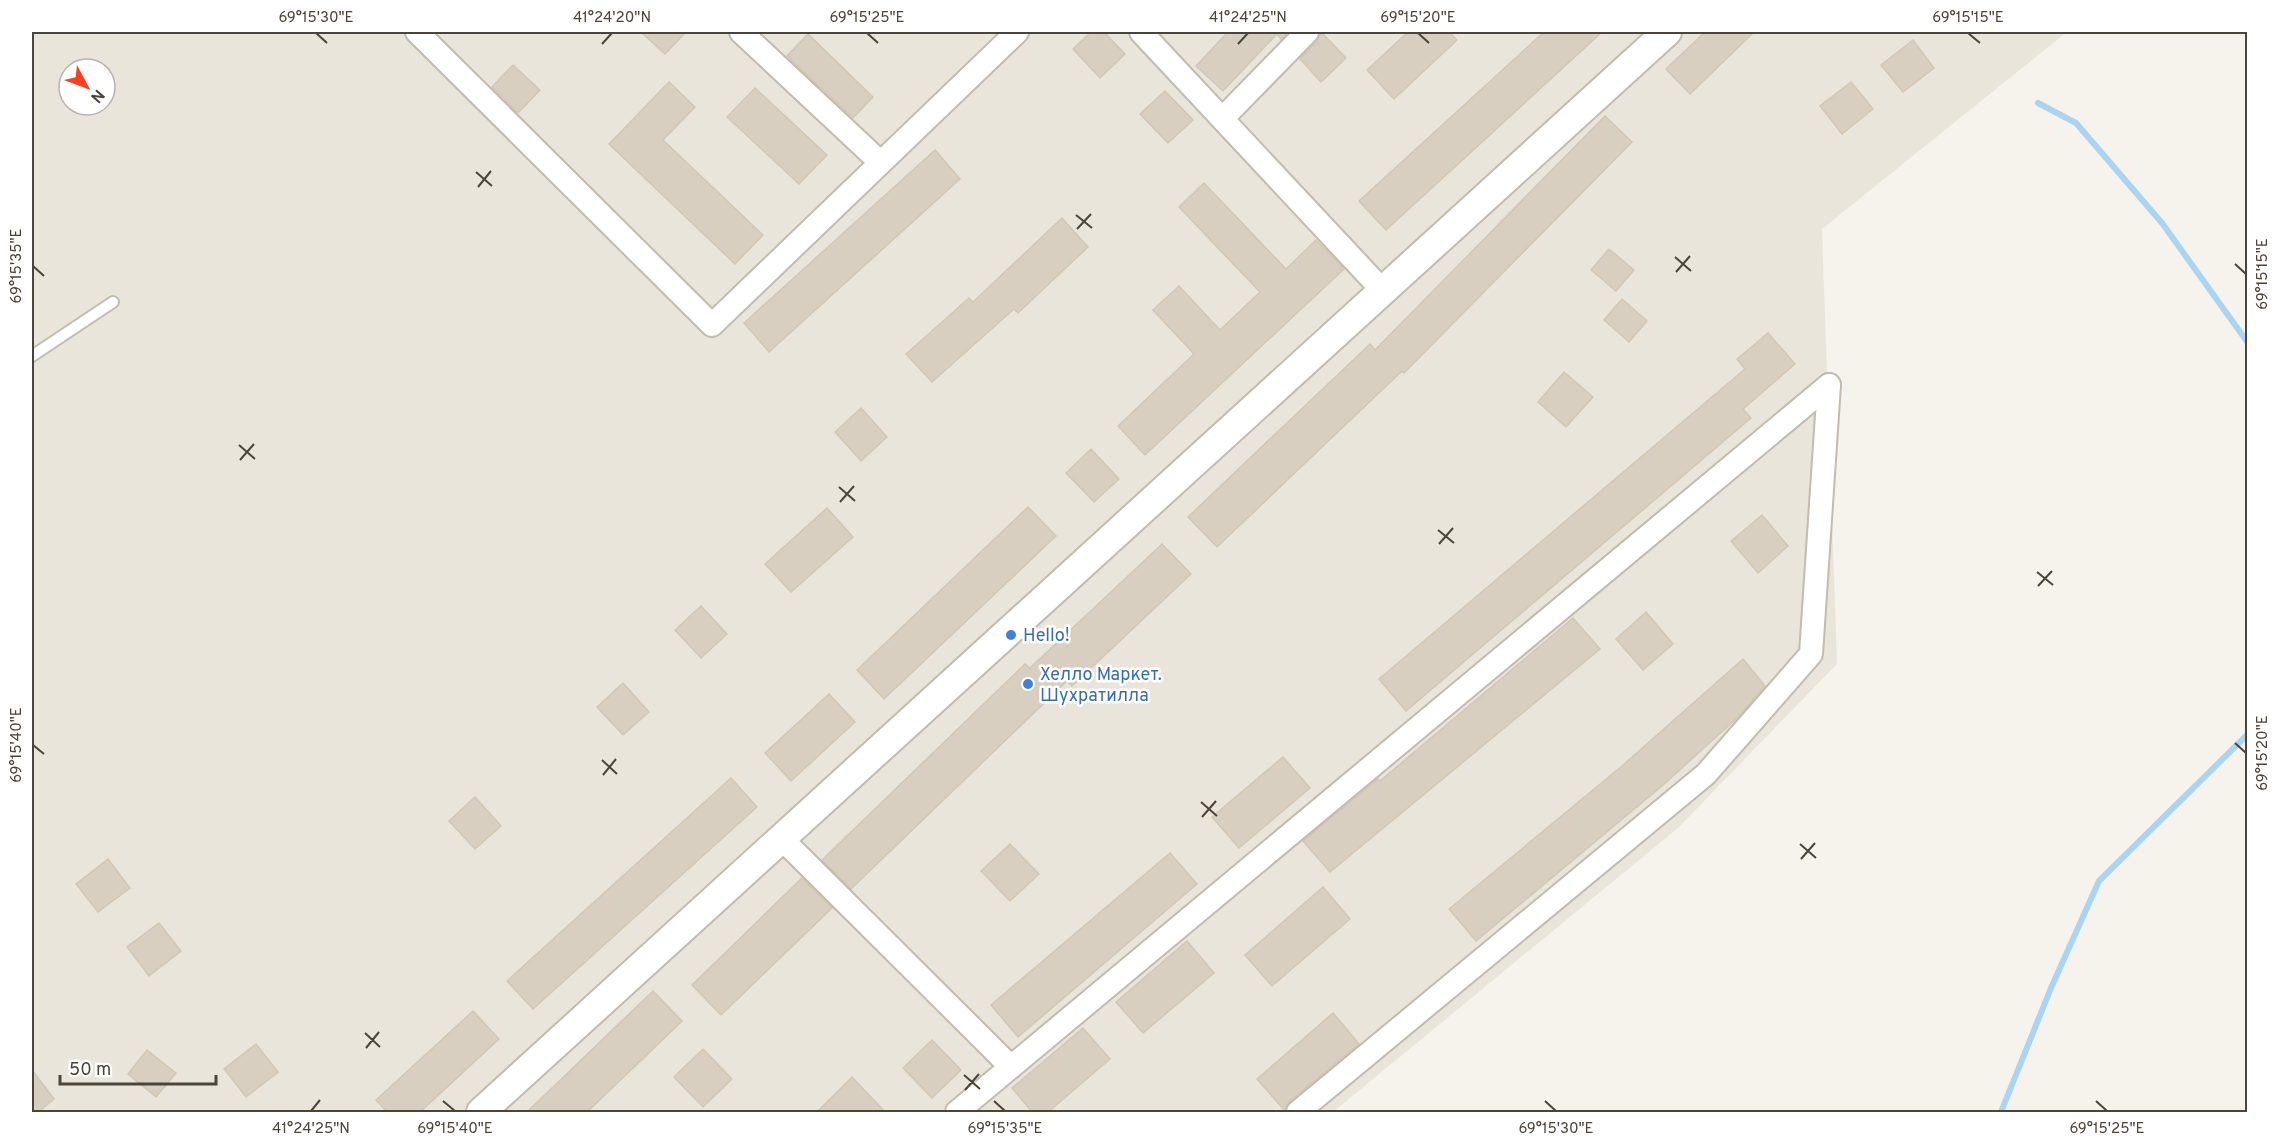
<svg xmlns="http://www.w3.org/2000/svg" width="2279" height="1144" viewBox="0 0 2279 1144" font-family="Overpass,sans-serif">
  <style>
    .residential { fill: #eae5da; fill-rule: evenodd }
    .lines { fill: none; stroke-linecap: round; stroke-linejoin: round }
    .stream { stroke: #a9d4f2; stroke-width: 6 }
    .building { fill: #d8cfc1; stroke: #d3c7b4; stroke-width: 1.5 }
    .service-casing { stroke: #c2bbae; stroke-width: 14 }
    .minor-casing { stroke: #c2bbae; stroke-width: 26 }
    .tertiary-casing { stroke: #c2bbae; stroke-width: 32 }
    .service { stroke: #fff; stroke-width: 10 }
    .minor { stroke: #fff; stroke-width: 22 }
    .tertiary { stroke: #fff; stroke-width: 28 }
    .ticks { fill: none; stroke: #4b4439; stroke-width: 2 }
    .shop-dot { fill: #3f7fe0; stroke: #fff; stroke-width: 2 }
    .labels { text-anchor: middle; stroke-width: 5; stroke-linejoin: round; paint-order: stroke }
    .shop-label { font-size: 18px; fill: #366cbe; stroke: #fff; text-anchor: start }
    .neatline { fill: none; stroke: #4b4439; stroke-width: 2 }
    .ticks-label { font-size: 15px; text-anchor: middle; fill: #4b4439 }
  </style>
  <rect width="100%" height="100%" fill="#f6f3ec"/>
  <path class="residential" d="M 32,32 L 2067,32 L 1822,229 L 1837,664 L 1678,828 L 1333,1112 L 32,1112 ZM 69,69 L 105,69 L 105,105 L 69,105 Z"/>
  <g class="lines">
    <g class="stream">
      <polyline points="2038,103 2076,123 2162,223 2248,343"/>
      <polyline points="2001,1112 2051,988 2099,881 2248,734"/>
    </g>
  </g>
  <g class="building">
    <polygon points="641,32 686,32 665,54"/>
    <polygon points="1091,32 1104,32 1125,54 1100,78 1073,49"/>
    <polygon points="1228,32 1289,32 1281,39 1277,34 1223,91 1196,66"/>
    <polygon points="1321,32 1346,58 1321,82 1300,59 1317,41"/>
    <polygon points="1408,32 1449,32 1457,40 1394,99 1367,70"/>
    <polygon points="1544,32 1602,32 1386,230 1359,201"/>
    <polygon points="1705,32 1754,32 1690,94 1666,69"/>
    <polygon points="808,34 873,97 853,118 787,56"/>
    <polygon points="1913,40 1934,68 1903,92 1881,65"/>
    <polygon points="513,65 540,90 518,113 492,87"/>
    <polygon points="669,82 695,107 663,140 763,235 735,264 609,144"/>
    <polygon points="1851,82 1873,109 1842,134 1820,106"/>
    <polygon points="755,88 827,155 799,184 727,117"/>
    <polygon points="1165,91 1193,120 1168,143 1140,114"/>
    <polygon points="1605,116 1632,142 1404,373 1402,371 1217,547 1188,517 1370,344 1375,350"/>
    <polygon points="935,150 960,179 769,352 744,323"/>
    <polygon points="1204,183 1286,269 1316,240 1344,269 1145,455 1118,426 1194,354 1153,310 1179,286 1220,330 1260,292 1179,207"/>
    <polygon points="1062,218 1088,247 1018,313 1014,309 932,382 906,354 969,298 973,302"/>
    <polygon points="1609,249 1634,270 1616,291 1591,270"/>
    <polygon points="1622,299 1647,321 1629,342 1604,320"/>
    <polygon points="1768,333 1795,364 1743,409 1751,418 1406,711 1379,679 1745,369 1737,359"/>
    <polygon points="1564,372 1593,397 1566,427 1538,402"/>
    <polygon points="861,408 887,437 861,461 835,432"/>
    <polygon points="1091,449 1119,479 1094,502 1066,473"/>
    <polygon points="1028,507 1056,536 884,699 857,670"/>
    <polygon points="827,508 853,537 791,592 765,564"/>
    <polygon points="1762,515 1788,546 1758,573 1731,541"/>
    <polygon points="1162,544 1191,574 1072,686 1067,681 851,889 822,860 1025,664 1030,668"/>
    <polygon points="701,606 727,634 701,658 675,630"/>
    <polygon points="1646,612 1673,644 1643,670 1616,639"/>
    <polygon points="1573,618 1600,649 1330,872 1303,841 1378,779 1380,781"/>
    <polygon points="1743,659 1765,686 1737,718 1662,786 1476,941 1449,909 1622,766"/>
    <polygon points="623,683 649,712 623,735 597,707"/>
    <polygon points="829,694 855,722 791,781 765,753"/>
    <polygon points="1283,757 1310,788 1239,848 1212,817"/>
    <polygon points="731,778 757,807 533,1009 507,981"/>
    <polygon points="475,797 501,826 475,849 449,821"/>
    <polygon points="1010,844 1039,874 1010,901 981,871"/>
    <polygon points="1170,853 1197,884 1018,1037 991,1005"/>
    <polygon points="108,859 130,888 98,912 76,884"/>
    <polygon points="802,878 832,908 721,1015 692,985"/>
    <polygon points="1323,887 1350,919 1272,986 1245,955"/>
    <polygon points="159,923 181,951 149,976 127,947"/>
    <polygon points="1187,941 1214,973 1143,1033 1116,1002"/>
    <polygon points="653,991 682,1021 653,1049 586,1113 526,1113"/>
    <polygon points="473,1011 499,1039 419,1113 388,1113 376,1100"/>
    <polygon points="1333,1013 1359,1044 1289,1102 1284,1110 1257,1079"/>
    <polygon points="1083,1028 1110,1059 1047,1113 1033,1113 1012,1088"/>
    <polygon points="932,1040 961,1070 932,1098 903,1068"/>
    <polygon points="256,1044 278,1072 246,1097 224,1069"/>
    <polygon points="703,1049 732,1079 703,1107 674,1077"/>
    <polygon points="147,1050 176,1073 156,1097 128,1074"/>
    <polygon points="32,1070 54,1099 37,1113 32,1113"/>
    <polygon points="852,1077 886,1113 816,1113"/>
  </g>
  <g class="lines">
    <g class="service-casing">
      <polyline id="service" points="32,356 113,302"/>
    </g>
    <g class="minor-casing">
      <g id="minor">
        <polyline points="417,32 712,325 1017,32"/>
        <polyline points="741,32 880,162"/>
        <polyline points="1141,32 1384,292"/>
        <polyline points="1223,118 1307,32"/>
        <polyline points="782,839 1011,1067"/>
        <polyline points="957,1112 1829,385"/>
        <polyline points="1298,1112 1706,774 1811,654 1829,385"/>
      </g>
    </g>
    <g class="tertiary-casing">
      <polyline id="tertiary" points="481,1112 1667,32"/>
    </g>
    <use href="#service" class="service"/>
    <use href="#minor" class="minor"/>
    <use href="#tertiary" class="tertiary"/>
  </g>
  <path class="ticks" d="M 316,33 L 327,43M 867,33 L 878,43M 1418,33 L 1429,43M 1968,33 L 1980,43M 602,44 L 612,33M 1238,44 L 1248,33M 476,172 L 492,186M 478,187 L 491,171M 1076,215 L 1092,228M 1077,229 L 1091,214M 1675,257 L 1691,271M 2235,264 L 2246,274M 33,266 L 44,276M 1676,272 L 1690,256M 239,445 L 255,459M 240,460 L 254,444M 839,487 L 855,501M 840,502 L 854,486M 1438,530 L 1454,543M 1439,544 L 1453,528M 2037,572 L 2053,585M 2038,586 L 2052,571M 2235,743 L 2246,753M 33,745 L 44,754M 602,760 L 617,774M 603,775 L 616,759M 1201,802 L 1217,816M 1202,817 L 1216,801M 1800,844 L 1816,858M 1801,859 L 1815,843M 365,1033 L 380,1047M 366,1048 L 379,1032M 964,1075 L 980,1089M 965,1090 L 979,1074M 443,1101 L 455,1111M 994,1101 L 1005,1111M 1545,1101 L 1556,1111M 2096,1101 L 2107,1111M 311,1111 L 320,1100"/>
  <g class="shop-dot">
    <circle cx="1011" cy="635" r="6"/>
    <circle cx="1028" cy="684" r="6"/>
  </g>
  <g class="labels">
    <g class="shop-label">
      <text x="1023" y="641">Hello!</text>
      <text x="1040" y="680">Хелло Маркет.<tspan x="1040" dy="21">Шухратилла</tspan></text>
    </g>
  </g>
  <rect width="2279" height="1144" fill="none" stroke="#ffffff" stroke-width="66"/>
  <g transform="translate(87 87) rotate(131)"><circle r="28" fill="#ffffff" stroke="#b7b4b0" stroke-width="1.5"/>
  <path d="M0-4.5L10 22L0 15L-10 22Z" fill="#fc3f1d"/>
  <text y="-9" font-size="16" font-weight="bold" text-anchor="middle" fill="#4b4439">N</text>
  </g>
  <path d="M60 1075v9h156v-9" fill="none" stroke="#4b4439" stroke-width="3"/>
  <text x="69" y="1075" font-size="18" fill="#4b4439" stroke="#ffffff" stroke-width="4.5" paint-order="stroke">50 m</text>
  <rect x="33" y="33" width="2213" height="1078" class="neatline"/>
  <g class="ticks-label">
    <text x="316" y="22">69°15'30"E</text>
    <text x="612" y="22">41°24'20"N</text>
    <text x="867" y="22">69°15'25"E</text>
    <text x="1248" y="22">41°24'25"N</text>
    <text x="1418" y="22">69°15'20"E</text>
    <text x="1968" y="22">69°15'15"E</text>
    <text transform="translate(16 266) rotate(-90)" y="5">69°15'35"E</text>
    <text transform="translate(2262 274) rotate(-90)" y="5">69°15'15"E</text>
    <text transform="translate(16 745) rotate(-90)" y="5">69°15'40"E</text>
    <text transform="translate(2262 753) rotate(-90)" y="5">69°15'20"E</text>
    <text x="311" y="1133">41°24'25"N</text>
    <text x="455" y="1133">69°15'40"E</text>
    <text x="1005" y="1133">69°15'35"E</text>
    <text x="1556" y="1133">69°15'30"E</text>
    <text x="2107" y="1133">69°15'25"E</text>
  </g>
</svg>
